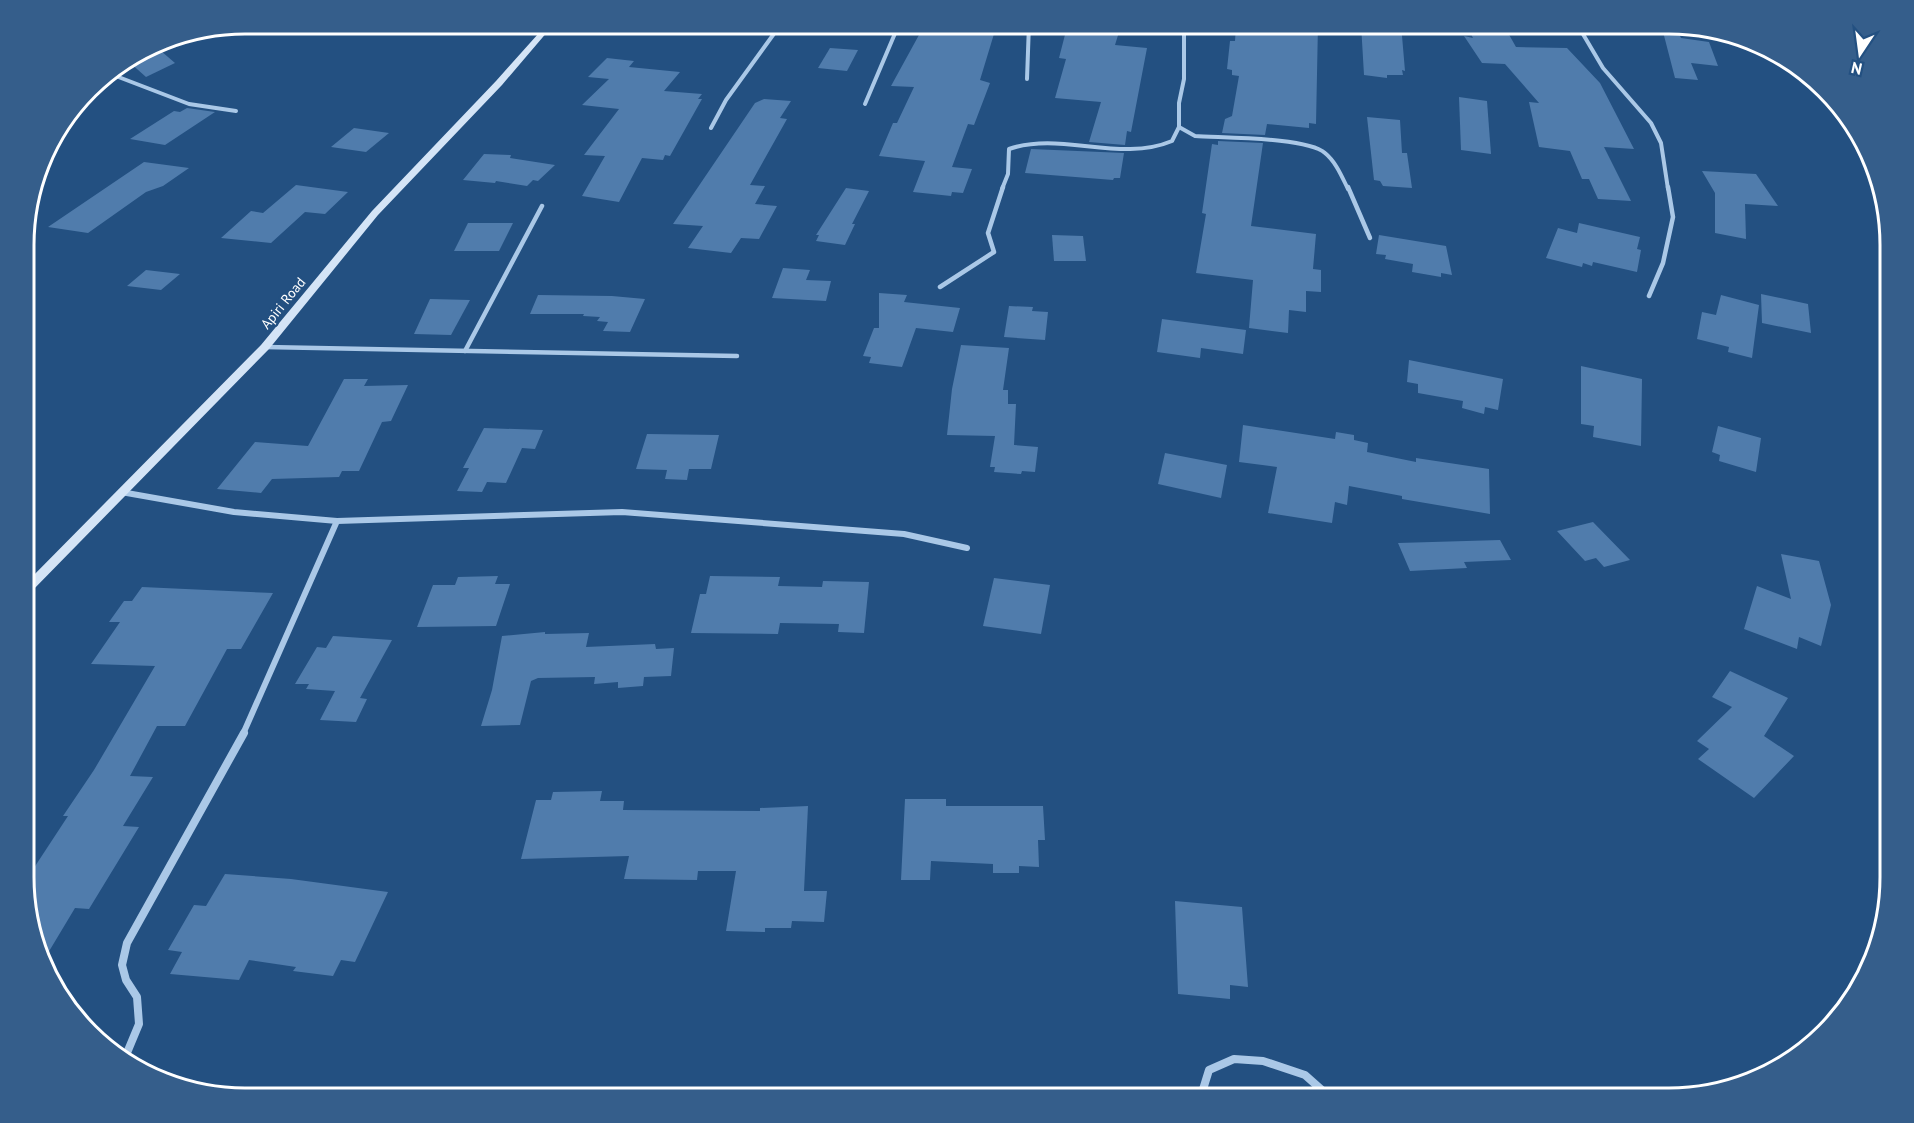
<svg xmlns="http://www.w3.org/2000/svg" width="1914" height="1123" viewBox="0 0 1914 1123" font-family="'PT Sans',sans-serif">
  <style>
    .building { fill: #507cac }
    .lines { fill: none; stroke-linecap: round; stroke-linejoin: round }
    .street-far3 { stroke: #aac8e7; stroke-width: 4 }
    .street-far2 { stroke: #aac8e7; stroke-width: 4.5 }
    .street-far1 { stroke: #aac8e7; stroke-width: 6 }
    .street { stroke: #aac8e7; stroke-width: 8 }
    .secondary { fill: #d4e4f6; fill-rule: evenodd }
    .labels { text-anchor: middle; stroke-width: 4.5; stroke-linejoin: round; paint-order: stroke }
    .far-street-label { font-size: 14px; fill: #fff; stroke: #235081 }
    .rim { fill: none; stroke: #fff; stroke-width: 3 }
  </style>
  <rect width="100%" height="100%" fill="#235081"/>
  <g class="building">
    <polygon points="925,24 997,24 980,80 990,83 974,125 968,124 952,167 972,169 963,193 952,192 951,196 913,192 925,161 879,156 893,123 897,123 914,87 891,86"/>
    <polygon points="1279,24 1318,24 1316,124 1309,123 1309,128 1267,124 1265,135 1222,133 1225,119 1232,116 1239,76 1232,75 1232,70 1227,69 1230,41 1235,41 1236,26 1274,28 1278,28"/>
    <polygon points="1361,24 1401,24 1405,71 1402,70 1403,75 1387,75 1387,78 1364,75"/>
    <polygon points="1466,24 1503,24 1516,47 1567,48 1600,83 1634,149 1604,147 1631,201 1598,199 1589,179 1582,179 1570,151 1539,147 1529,102 1539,103 1505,64 1482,63 1464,36 1473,38"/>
    <polygon points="1661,24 1675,25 1681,38 1709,42 1718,66 1691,63 1698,80 1675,78"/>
    <polygon points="1067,27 1119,32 1115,45 1147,48 1131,132 1127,131 1125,145 1089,142 1101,102 1055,98 1066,59 1059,58"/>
    <polygon points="154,45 175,63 146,77 128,61"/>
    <polygon points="830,48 858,50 847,71 818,68"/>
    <polygon points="607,58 634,61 629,67 680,72 664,91 702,94 698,99 702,99 670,156 665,155 663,160 642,158 619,202 582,196 605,156 584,155 619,109 582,105 609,79 588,77"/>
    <polygon points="1459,97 1487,101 1491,154 1461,150"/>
    <polygon points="764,99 791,101 780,118 787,119 750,185 765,186 755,204 777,206 759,239 741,238 731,253 688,248 703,226 673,224 755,103"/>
    <polygon points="187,108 215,112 165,145 130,139 174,111 180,112"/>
    <polygon points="1367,117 1400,120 1402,153 1407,153 1412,188 1383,186 1380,181 1374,180"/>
    <polygon points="354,128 389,133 366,152 331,147"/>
    <polygon points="1218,141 1263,143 1251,226 1316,234 1313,269 1321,270 1321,292 1306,291 1306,312 1289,310 1288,333 1249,328 1253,280 1196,273 1206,214 1202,213 1212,144 1218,145"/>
    <polygon points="1031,149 1124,153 1120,178 1114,178 1113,180 1025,173"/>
    <polygon points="484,154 511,155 510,158 555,165 538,181 533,180 527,186 496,181 495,183 463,180"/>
    <polygon points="144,162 189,168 163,186 146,192 88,233 48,227"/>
    <polygon points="1702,171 1756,174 1778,206 1745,204 1746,239 1715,233 1715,193"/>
    <polygon points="296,185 348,192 325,214 305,212 271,243 221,238 251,211 263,213"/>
    <polygon points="846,188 869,191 852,224 855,224 845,245 816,241 819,235 816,235"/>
    <polygon points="468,223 513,223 499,251 454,251"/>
    <polygon points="1579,223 1640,237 1637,249 1641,250 1637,272 1593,262 1592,266 1583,263 1582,267 1546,258 1558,228 1577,233"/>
    <polygon points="1052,235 1083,236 1086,261 1054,261"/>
    <polygon points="1379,235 1446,246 1452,275 1441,273 1441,277 1412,272 1413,264 1385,259 1386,255 1376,254"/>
    <polygon points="783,268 810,270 806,280 831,281 826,301 772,298"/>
    <polygon points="146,270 180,274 161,290 127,286"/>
    <polygon points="879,293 907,295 904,302 960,308 953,332 916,328 902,367 869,363 871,357 863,356 874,328 879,328"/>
    <polygon points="1761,294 1808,304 1811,333 1762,323"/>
    <polygon points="538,295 612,296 645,299 630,332 603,331 608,322 597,321 600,317 583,316 584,314 530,314"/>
    <polygon points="1721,295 1759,305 1752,358 1728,352 1729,347 1697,339 1702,312 1716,315"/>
    <polygon points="430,299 470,300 451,335 414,334"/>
    <polygon points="1009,306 1033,307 1032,311 1048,312 1045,340 1004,337"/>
    <polygon points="1162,319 1246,330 1243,354 1201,348 1200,358 1157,352"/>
    <polygon points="961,345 1009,348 1003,390 1008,390 1008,404 1016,404 1014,445 1038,447 1035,472 1022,471 1021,474 994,472 995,467 990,467 995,436 947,435 952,389"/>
    <polygon points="1409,360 1503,379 1498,410 1485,407 1484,414 1462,408 1463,401 1418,393 1418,384 1407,382"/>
    <polygon points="1581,366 1642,379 1641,446 1593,437 1594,426 1581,424"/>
    <polygon points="344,379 368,379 364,386 408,385 391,421 382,422 359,471 342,471 339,477 272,479 261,493 217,489 255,442 308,446"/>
    <polygon points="1243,425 1335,439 1336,432 1354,435 1354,440 1368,443 1367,452 1416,462 1416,458 1489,469 1490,514 1402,499 1402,496 1349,486 1347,505 1335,502 1332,523 1268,513 1277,467 1239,462"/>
    <polygon points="1718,426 1761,438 1756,472 1719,461 1720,455 1712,452"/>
    <polygon points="484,428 543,430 535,449 522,448 506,483 487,482 482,492 457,491 469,468 463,468"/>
    <polygon points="647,434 719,435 711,469 689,469 687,480 665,479 667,470 636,469"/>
    <polygon points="1165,453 1227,465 1221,498 1158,484"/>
    <polygon points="1593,522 1630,560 1604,567 1596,558 1585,561 1557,531"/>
    <polygon points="1500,540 1511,560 1464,562 1467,568 1410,571 1398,543"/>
    <polygon points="1781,554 1819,561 1831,605 1821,646 1799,637 1797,649 1744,629 1757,586 1791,599"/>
    <polygon points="498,576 495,584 510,584 496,626 417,627 433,585 455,585 458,577"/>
    <polygon points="710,576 780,577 778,586 822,587 823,581 869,582 864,633 838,632 839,624 780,623 778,634 691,633 700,594 706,594"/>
    <polygon points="994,578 1050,585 1041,634 983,626"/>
    <polygon points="142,587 273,593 241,649 227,649 185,726 157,726 130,776 153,777 123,826 139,827 89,909 75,908 45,958 26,906 26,880 68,816 63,816 94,770 155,666 91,664 120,622 109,622 124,601 132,601"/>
    <polygon points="545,632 545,634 589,633 586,647 655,644 656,649 674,648 671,676 644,677 643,686 618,688 618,682 594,684 595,677 538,678 531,681 520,725 481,726 492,690 502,636"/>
    <polygon points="333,636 392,640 360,698 367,699 356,722 320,720 335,691 306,689 309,684 295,684 317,647 326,648"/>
    <polygon points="1730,671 1788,698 1764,736 1794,756 1754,798 1698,759 1709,749 1697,741 1732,707 1712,697"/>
    <polygon points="602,791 600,801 624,801 623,810 760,811 760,808 808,806 804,891 827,891 824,922 792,921 791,928 765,928 765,932 726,931 736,871 698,871 697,880 624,879 629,856 521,859 536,800 551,800 553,792"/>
    <polygon points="905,799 946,799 946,806 1043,806 1045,840 1038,840 1039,867 1019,866 1019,873 993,873 993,864 931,861 930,880 901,880"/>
    <polygon points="225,874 291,879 388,892 355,962 341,960 333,976 293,971 296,967 249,960 239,980 170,974 182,952 168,950 194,905 206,906"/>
    <polygon points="1175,901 1242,907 1248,987 1230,985 1230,999 1178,994"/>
  </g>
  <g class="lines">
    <g class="street-far3">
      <path d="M 1181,24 L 1184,33 L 1184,79 L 1179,103 L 1179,127 L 1195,136 C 1222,138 1307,137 1325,153 C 1336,162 1342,177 1348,189"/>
      <polyline points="1577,24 1603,68 1651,123 1661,143 1668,189"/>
      <polyline points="108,73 189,104 236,111"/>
      <polyline points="1027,79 1029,24"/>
      <polyline points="865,104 899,24"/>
      <polyline points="711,128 726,100 781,24"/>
      <path d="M 1002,189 L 1008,174 L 1009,149 C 1061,131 1120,163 1172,141 L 1179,127"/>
    </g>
    <g class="street-far2">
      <polyline points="1348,187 1370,238"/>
      <polyline points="940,287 994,252 988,233 1003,187"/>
      <polyline points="1649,296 1663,263 1673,217 1668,187"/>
      <polyline points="265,347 737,356"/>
      <polyline points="465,351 542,206"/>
    </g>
    <g class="street-far1">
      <polyline points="121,492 234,512 337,521 622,512 904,534 967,548"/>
      <polyline points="243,734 337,521"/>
    </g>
    <g class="street">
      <polyline points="124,1060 139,1024 137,997 126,980 122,965 127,943 244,733"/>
      <polyline points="1200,1099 1209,1070 1234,1059 1263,1061 1305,1075 1332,1099"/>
    </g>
    <polygon class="secondary" points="547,24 554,24 502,85 378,215 269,349 30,593 26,594 26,583 261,345 372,211 496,81"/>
  </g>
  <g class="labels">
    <g class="far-street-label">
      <text transform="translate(283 303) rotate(-51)" y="5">Apiri Road</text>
    </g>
  </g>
  <path d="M0 0H1914V1123H0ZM245 34H1669A211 211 0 0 1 1880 245V877A211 211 0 0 1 1669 1088H245A211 211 0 0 1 34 877V245A211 211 0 0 1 245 34Z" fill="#355e8b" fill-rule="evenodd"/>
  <path class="rim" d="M245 34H1669A211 211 0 0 1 1880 245V877A211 211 0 0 1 1669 1088H245A211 211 0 0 1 34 877V245A211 211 0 0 1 245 34Z"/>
  <g transform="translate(1860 54) rotate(193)" stroke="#235081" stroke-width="4.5" paint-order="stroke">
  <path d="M0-4.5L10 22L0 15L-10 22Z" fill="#ffffff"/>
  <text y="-9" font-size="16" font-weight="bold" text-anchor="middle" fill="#ffffff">N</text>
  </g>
</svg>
